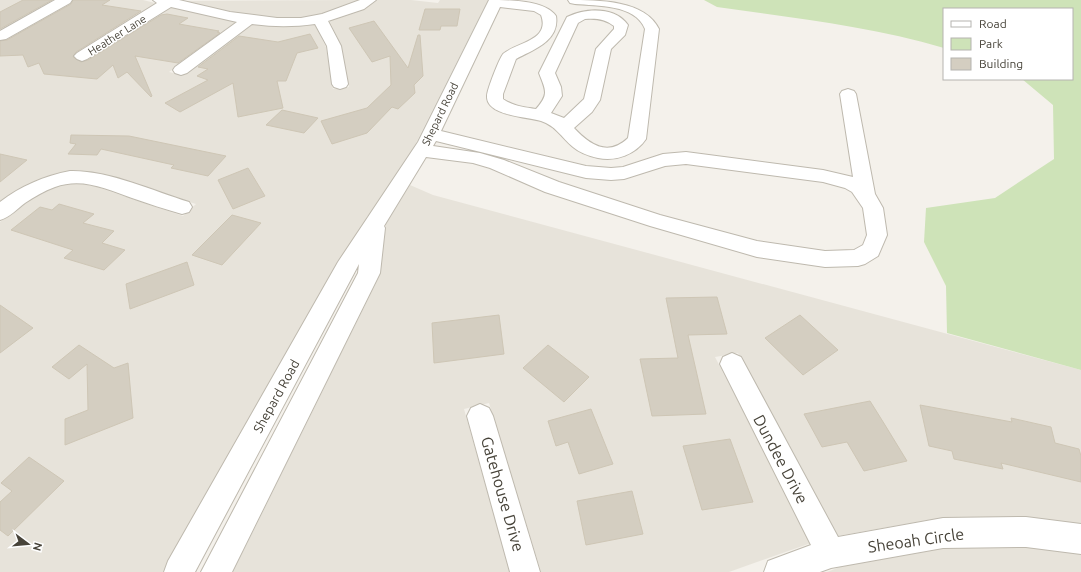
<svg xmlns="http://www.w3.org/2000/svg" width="1081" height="572" viewBox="0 0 1081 572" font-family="Ubuntu,sans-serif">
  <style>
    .residential { fill: #e7e3da }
    .green { fill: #cee3b8 }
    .building { fill: #d4cec1; stroke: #cec6b5 }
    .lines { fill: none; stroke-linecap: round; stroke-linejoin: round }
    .minor-casing { stroke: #beb9ae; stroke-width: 2 }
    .minor { fill: #fff; fill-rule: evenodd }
    .labels { text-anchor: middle; stroke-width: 3; stroke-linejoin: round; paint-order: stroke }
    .far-street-label { font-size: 11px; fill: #474339; stroke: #fff }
    .street-label { font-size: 13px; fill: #474339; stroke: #fff }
    .near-street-label { font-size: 16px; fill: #474339; stroke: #fff }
  </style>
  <rect width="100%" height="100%" fill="#f4f1eb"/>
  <g class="residential">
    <polygon points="0,0 57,0 0,32"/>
    <polygon points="72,0 143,0 159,4 71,58 83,61 170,6 240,21 169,72 182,75 253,23 291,26 314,23 326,47 333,89 349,87 341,45 329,20 344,16 373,3 377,0 411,0 438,3 440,0 488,0 412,151 369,216 367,216 366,222 336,266 163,572 0,572 0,222 30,198 49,188 64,184 78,183 94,186 183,216 196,204 108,176 89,172 68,172 0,205 0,40"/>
    <polygon points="362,0 336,12 293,20 254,16 179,1"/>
    <polygon points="410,185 433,195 1081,370 1081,526 1021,518 934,519 837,536 738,353 715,357 811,543 729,572 541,572 489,403 464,409 510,572 233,572 380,275 386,224"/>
    <polygon points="1033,546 1081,552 1081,572 827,572 840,567 952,547"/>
  </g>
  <path class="green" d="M 704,0 L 1081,0 L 1081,370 L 947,333 L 946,286 L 924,242 L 926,208 L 995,198 L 1054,159 L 1053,105 L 1022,79 L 1072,79 L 1072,9 L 944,9 L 944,48 C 870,26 793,18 717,7 Z"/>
  <g class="building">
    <polygon points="23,0 52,0 0,29 0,12"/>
    <polygon points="73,0 110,0 102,5 141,11 76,52 73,57 81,62 88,60 161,15 167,14 188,18 179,24 219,31 217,32 220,33 178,63 135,56 152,96 151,97 127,72 118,78 113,65 97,79 44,74 39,63 28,67 23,55 0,56 0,41 7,40 71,4"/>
    <polygon points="425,9 460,9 457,26 441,26 440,30 419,30"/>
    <polygon points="374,21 408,68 418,35 420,35 423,76 414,85 415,93 398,109 392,107 367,133 332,144 321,121 367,108 391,85 390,56 372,62 349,28"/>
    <polygon points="310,34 318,48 297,53 286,81 277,81 283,108 238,117 233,83 180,112 165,103 208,80 197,76 208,69 198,67 239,36 278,42"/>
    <polygon points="282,110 318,118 304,133 266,125"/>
    <polygon points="71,135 129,136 226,156 208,176 171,168 174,165 101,149 97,155 68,154 76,144 70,143"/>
    <polygon points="0,154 27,160 0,182"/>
    <polygon points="248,168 265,196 233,209 218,180"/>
    <polygon points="59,204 94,214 83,223 114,231 102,243 125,250 104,270 64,258 73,250 11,230 40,207 52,210"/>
    <polygon points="232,215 261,223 222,265 192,255"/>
    <polygon points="187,262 194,285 130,309 126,284"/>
    <polygon points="717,297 727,334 688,335 706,414 652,416 640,359 678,358 666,298"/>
    <polygon points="0,305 33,328 0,353"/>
    <polygon points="499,315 504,354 434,363 432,323"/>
    <polygon points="800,315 838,350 803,375 765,338"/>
    <polygon points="79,345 114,368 128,363 133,418 65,445 65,419 88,410 87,364 69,379 52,367"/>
    <polygon points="548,345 589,377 564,402 523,368"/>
    <polygon points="870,401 885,425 907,461 864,471 847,442 822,447 804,414"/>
    <polygon points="920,405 1012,422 1011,418 1051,427 1055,443 1079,449 1081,456 1081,482 1001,463 1003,469 954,459 952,451 929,446"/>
    <polygon points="591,409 613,464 579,474 568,442 556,446 548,421"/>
    <polygon points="730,439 753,502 702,510 683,446"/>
    <polygon points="29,457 64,481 8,536 0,530 0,502 12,491 1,483"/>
    <polygon points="632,491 643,534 586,545 577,501"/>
  </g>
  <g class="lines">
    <g class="minor-casing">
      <g id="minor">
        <polygon points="55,0 72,0 70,3 6,39 0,40 0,31"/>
        <path d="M 153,0 L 179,0 L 230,12 L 277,18 L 301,18 L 322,14 L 360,0 L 376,0 L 364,9 L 328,21 L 341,46 L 348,84 L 346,87 L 340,89 L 334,87 L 332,84 L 327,46 L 315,24 C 294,27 273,27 252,24 L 187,73 L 181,75 L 175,73 L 173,70 L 175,67 L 237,22 L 171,7 L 87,59 L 82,61 L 77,59 L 74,56 L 77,53 L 157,3 Z"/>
        <path d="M 489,0 C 509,0 545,0 556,16 C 560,41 533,50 516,59 L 503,94 L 503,99 C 513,106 524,107 536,109 C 549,94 546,91 539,73 L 567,17 C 585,8 615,6 628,25 L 625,35 L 611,49 L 600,100 L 592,112 L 574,128 C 590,145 608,157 628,138 L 645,29 C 635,4 597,6 575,4 L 570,3 L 568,0 C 599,0 645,0 659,29 L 646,139 C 636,154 616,162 598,158 C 589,156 580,153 573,147 C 562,138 555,125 541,121 C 528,117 486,116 487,96 C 487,90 499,59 503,54 C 515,43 551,41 541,15 L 534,11 L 500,7 L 441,131 L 586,166 L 611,168 L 623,167 L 663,154 L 686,152 L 823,170 L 853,177 L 840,94 L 842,91 L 848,89 L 854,91 L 856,94 L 875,194 L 883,208 L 887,235 L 878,256 L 865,264 L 858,266 L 825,267 L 757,257 L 650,226 L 545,192 L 490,168 L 473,163 L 426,157 L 384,226 L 385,228 L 380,273 L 232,572 L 201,572 L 358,273 L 359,264 L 195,572 L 164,572 L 168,561 L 338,262 L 418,142 ZM 585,19 C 596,18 605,19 614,26 L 614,29 L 596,49 L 584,99 L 564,118 L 551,113 L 562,96 L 561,87 L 555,73 L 578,23 ZM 436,141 L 586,178 L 611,180 L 624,179 L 665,166 L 686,164 L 823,182 L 845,188 L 852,192 L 863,208 L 867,235 L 863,245 L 854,250 L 825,251 L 757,241 L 660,215 L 559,182 L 504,160 L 480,153 L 433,146 Z"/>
        <path d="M 70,171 C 108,170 153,191 189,202 L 192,207 L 189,212 L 182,214 C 165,209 149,204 132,198 C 107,189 82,177 55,187 C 44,191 34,197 25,203 C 17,209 10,217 0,220 L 0,202 C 21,186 44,176 70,171 Z"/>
        <polygon points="732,353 741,357 838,537 943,518 1026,517 1081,524 1081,554 1026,547 943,548 831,568 820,572 764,572 768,561 811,545 720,364 723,357"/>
        <polygon points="480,404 489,408 493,416 540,572 510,572 467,416 471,408"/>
      </g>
    </g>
    <use href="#minor" class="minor"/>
  </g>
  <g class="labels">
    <g class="far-street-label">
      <text transform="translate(117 35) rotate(-32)" y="4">Heather Lane</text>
      <text transform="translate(440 114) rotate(-64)" y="4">Shepard Road</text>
    </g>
    <g class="street-label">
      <text transform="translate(276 396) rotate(-61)" y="5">Shepard Road</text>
    </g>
    <g class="near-street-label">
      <text transform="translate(781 459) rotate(62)" y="6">Dundee Drive</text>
      <text transform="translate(503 494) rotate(74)" y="6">Gatehouse Drive</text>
      <text transform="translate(916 540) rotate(-8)" y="6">Sheoah Circle</text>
    </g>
  </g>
  <rect x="943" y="8" width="130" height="72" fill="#ffffff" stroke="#b5b4b0"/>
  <rect x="951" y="21" width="20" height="6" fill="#ffffff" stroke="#b5b4b0"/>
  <text x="979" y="28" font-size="12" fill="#474339">Road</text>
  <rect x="951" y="38" width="20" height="12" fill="#cee3b8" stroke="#b5b4b0"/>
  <text x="979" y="48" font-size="12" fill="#474339">Park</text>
  <rect x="951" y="58" width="20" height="12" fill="#d4cec1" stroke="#b5b4b0"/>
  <text x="979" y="68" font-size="12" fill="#474339">Building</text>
  <g transform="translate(28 544) rotate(106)" stroke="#ffffff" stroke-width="3" paint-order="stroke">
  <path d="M0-3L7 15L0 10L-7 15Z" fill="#474339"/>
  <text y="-6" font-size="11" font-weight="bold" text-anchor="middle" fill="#474339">N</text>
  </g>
</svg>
